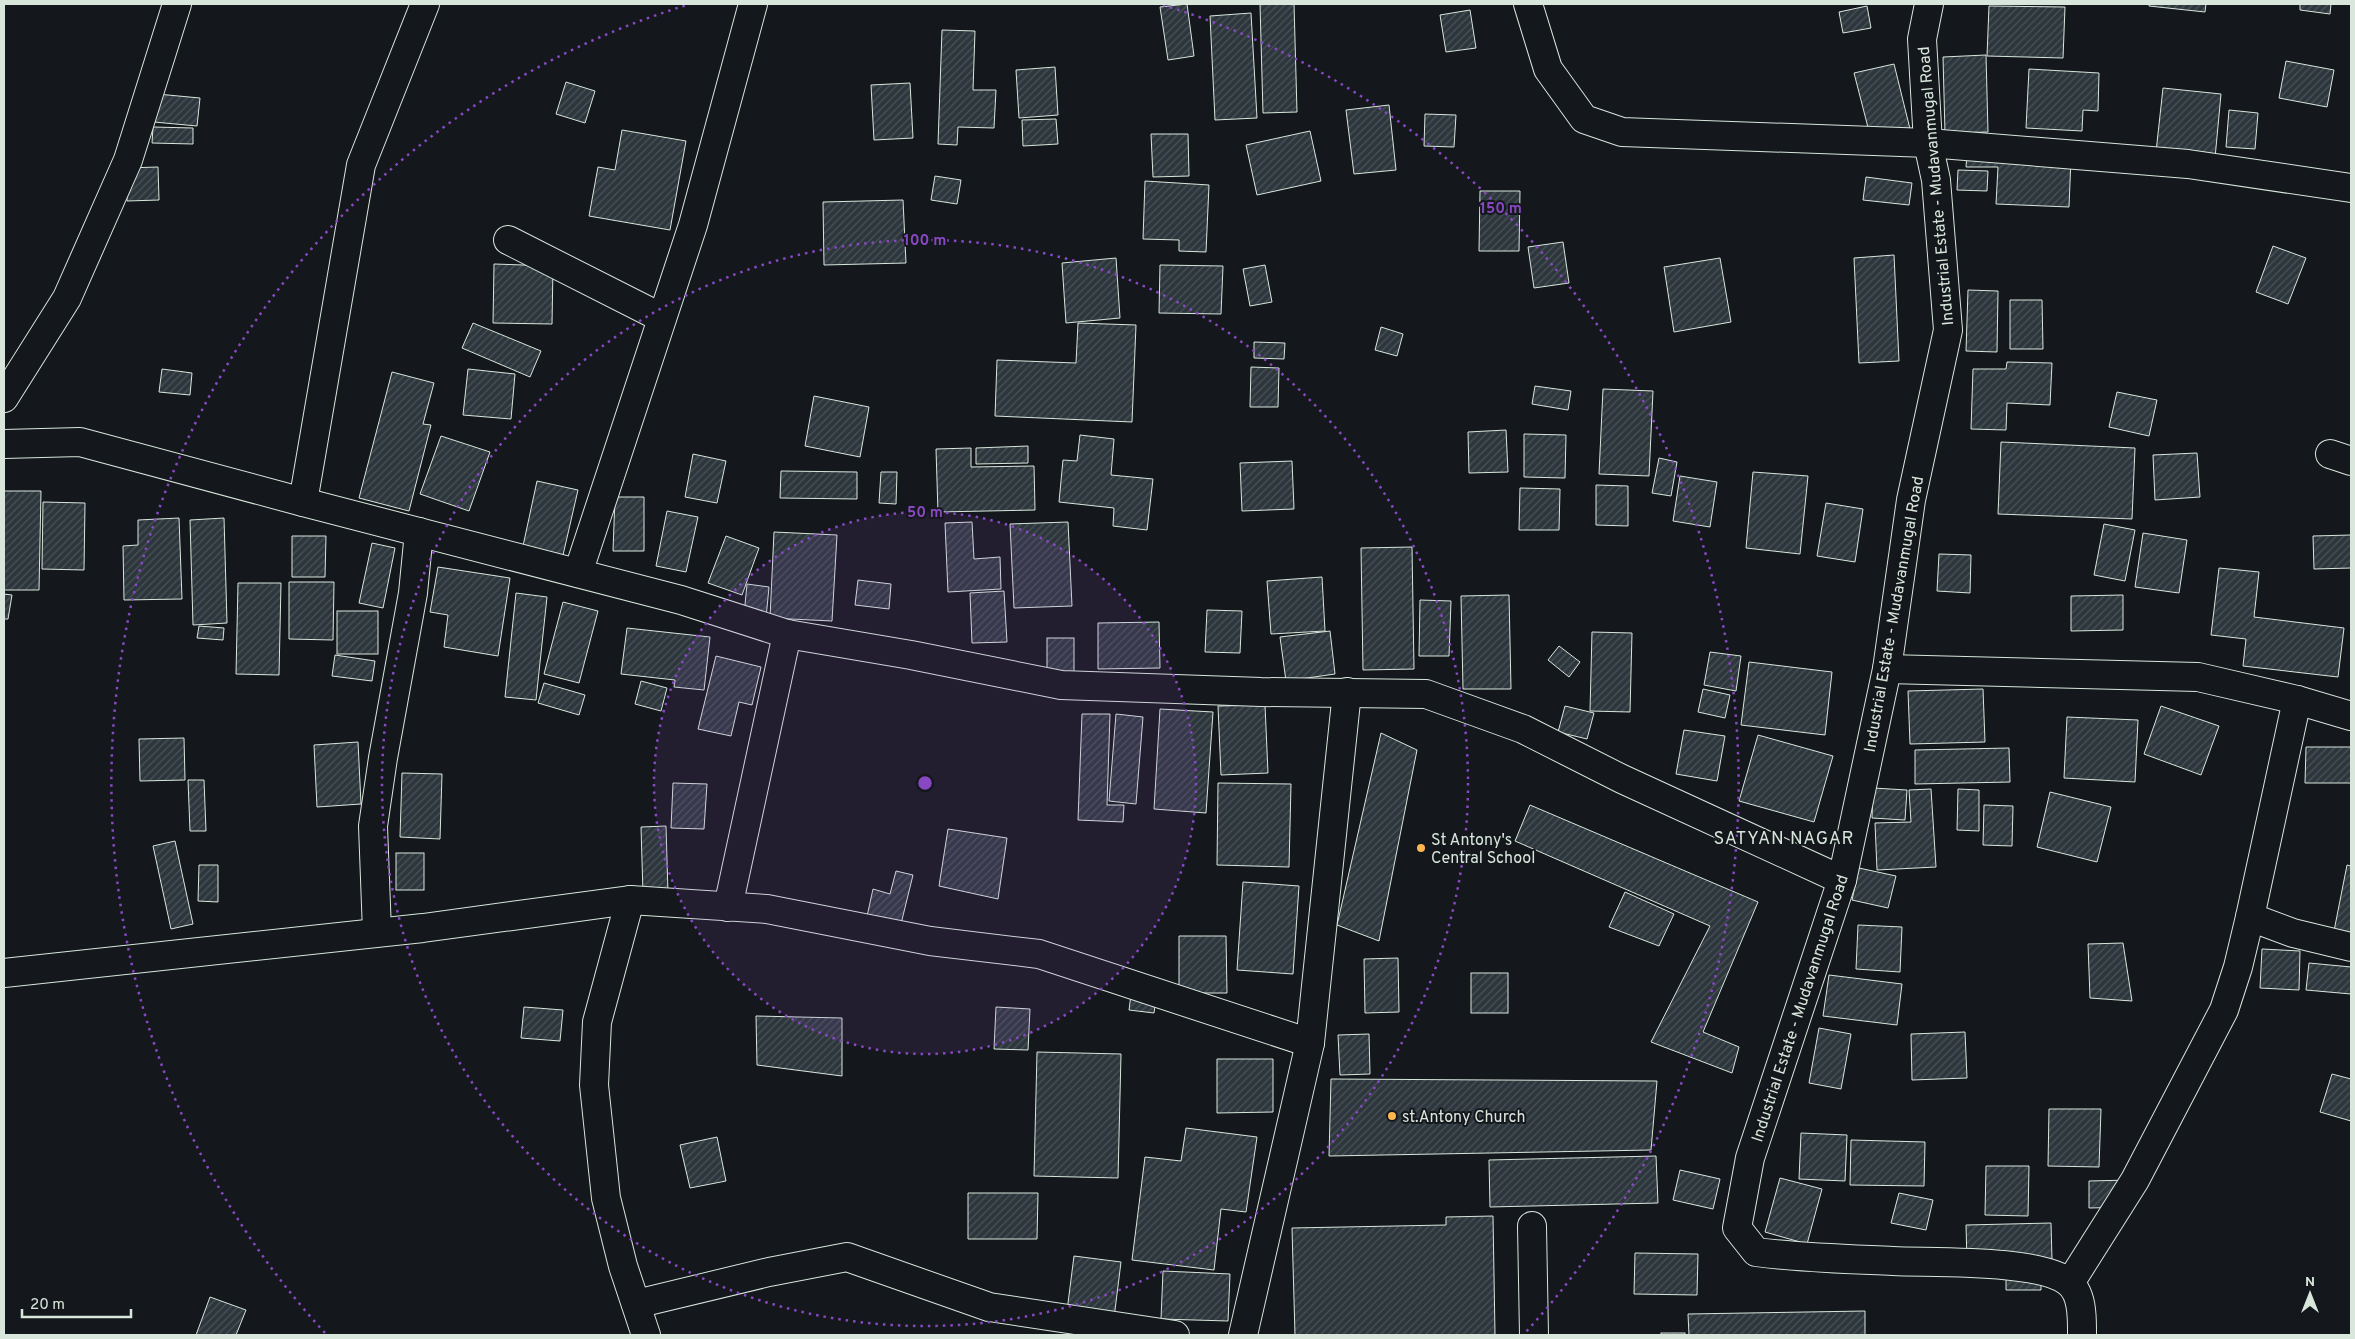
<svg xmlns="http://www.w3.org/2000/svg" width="2355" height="1339" viewBox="0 0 2355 1339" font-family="Overpass,sans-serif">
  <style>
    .building { fill: url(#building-hatch); stroke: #d8e6dc }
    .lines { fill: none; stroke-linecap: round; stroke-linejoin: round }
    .minor-casing { stroke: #d8e6dc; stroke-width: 30 }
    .minor { stroke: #14181c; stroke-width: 28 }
    .ring { fill: none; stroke: #8948c3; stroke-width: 2.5; stroke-dasharray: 2.5 5 }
    .poi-dot { fill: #ffb74d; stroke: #14181c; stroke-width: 2 }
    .labels { text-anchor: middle; stroke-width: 4; stroke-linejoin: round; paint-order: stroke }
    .street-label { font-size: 16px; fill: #d8e6dc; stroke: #14181c }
    .poi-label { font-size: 16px; fill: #d8e6dc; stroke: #14181c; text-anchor: start }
    .neighbourhood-label { font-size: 18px; letter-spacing: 1px; fill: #d8e6dc; stroke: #14181c }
    .centre { fill: #8948c3; stroke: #14181c; stroke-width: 2.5 }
    .ring-label { font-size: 15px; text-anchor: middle; font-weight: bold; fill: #8948c3; stroke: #14181c; stroke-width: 4; stroke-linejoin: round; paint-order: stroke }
  </style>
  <defs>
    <pattern id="building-hatch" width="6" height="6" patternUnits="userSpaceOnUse" patternTransform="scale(1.25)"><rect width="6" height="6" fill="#2c363c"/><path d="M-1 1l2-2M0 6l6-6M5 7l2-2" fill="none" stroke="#4a5358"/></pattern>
  </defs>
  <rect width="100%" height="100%" fill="#14181c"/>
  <g class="building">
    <polygon points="1187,4 1194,56 1168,60 1160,7"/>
    <polygon points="1260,4 1294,4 1297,112 1263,113"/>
    <polygon points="2149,4 2206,4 2205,12 2149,6"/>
    <polygon points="2300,4 2331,4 2330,14 2300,10"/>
    <polygon points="1867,6 1871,28 1843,33 1839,12"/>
    <polygon points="1989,6 2065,7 2063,58 1987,56"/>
    <polygon points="1470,10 1476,48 1446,52 1440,15"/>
    <polygon points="1251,13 1257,118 1215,120 1210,16"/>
    <polygon points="942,30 975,31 973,90 996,90 994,128 958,127 957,145 938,144"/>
    <polygon points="1986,55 1988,132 1945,133 1943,57"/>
    <polygon points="2286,61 2334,70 2327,107 2279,98"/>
    <polygon points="1894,64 1911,133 1872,143 1854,73"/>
    <polygon points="1055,67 1058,115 1019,118 1016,70"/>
    <polygon points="2029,69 2099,73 2098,111 2083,110 2082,131 2026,128"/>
    <polygon points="566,82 595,91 585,123 556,114"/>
    <polygon points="910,83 913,138 874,140 871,85"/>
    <polygon points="2163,88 2221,94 2215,158 2156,152"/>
    <polygon points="157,94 200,98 197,126 154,122"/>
    <polygon points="1389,105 1396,170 1354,174 1346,110"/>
    <polygon points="2229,110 2258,113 2255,149 2226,147"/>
    <polygon points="1425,114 1456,115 1454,147 1424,146"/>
    <polygon points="1056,119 1058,144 1023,146 1022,120"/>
    <polygon points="153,127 193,128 193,144 152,143"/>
    <polygon points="622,130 686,141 670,230 589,216 598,167 615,170"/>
    <polygon points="1310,131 1321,181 1257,195 1246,145"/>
    <polygon points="1151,134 1188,134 1189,176 1153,177"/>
    <polygon points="1967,154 2071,158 2069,207 1996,204 1998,167 1966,167"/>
    <polygon points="158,167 159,200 127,201 126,168"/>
    <polygon points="1958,170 1988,171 1987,191 1957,190"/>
    <polygon points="935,176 961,180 957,204 931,200"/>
    <polygon points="1866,177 1912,183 1909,205 1863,200"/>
    <polygon points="1145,181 1209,185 1206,252 1179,251 1179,240 1143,239"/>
    <polygon points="1480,191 1520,191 1519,251 1479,251"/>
    <polygon points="903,200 906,263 824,265 823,202"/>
    <polygon points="1563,242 1569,283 1534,288 1528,247"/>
    <polygon points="2273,246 2306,258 2288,304 2256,292"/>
    <polygon points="1894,255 1899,361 1859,363 1854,258"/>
    <polygon points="1116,258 1120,318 1066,323 1062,263"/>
    <polygon points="1720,258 1731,322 1674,332 1664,267"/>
    <polygon points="494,264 553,266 552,324 493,323"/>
    <polygon points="1160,265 1223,266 1221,314 1159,313"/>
    <polygon points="1265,265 1272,302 1250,306 1243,269"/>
    <polygon points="1968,290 1998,291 1997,352 1966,351"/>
    <polygon points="2010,300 2042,300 2043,349 2010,349"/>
    <polygon points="473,323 541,351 530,377 462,348"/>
    <polygon points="1078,323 1136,325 1132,422 995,416 997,360 1076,363"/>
    <polygon points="1381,327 1403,334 1397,356 1375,350"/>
    <polygon points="1254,342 1285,343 1284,359 1254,358"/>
    <polygon points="2007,362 2052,363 2050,405 2007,403 2006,430 1971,429 1973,369 2006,369"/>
    <polygon points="1251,367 1279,368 1278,407 1250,407"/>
    <polygon points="162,369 192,373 190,395 159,392"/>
    <polygon points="468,369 515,374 511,419 463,415"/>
    <polygon points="392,372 434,383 423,424 431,425 409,511 359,498"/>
    <polygon points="1535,386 1571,391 1568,410 1532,404"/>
    <polygon points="1603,389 1653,391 1649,476 1599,474"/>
    <polygon points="2117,392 2157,400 2149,436 2109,427"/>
    <polygon points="814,396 869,407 860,457 805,446"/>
    <polygon points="1506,430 1508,472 1469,473 1468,432"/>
    <polygon points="1524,434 1566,435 1565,478 1524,477"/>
    <polygon points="1080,435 1114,439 1111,475 1153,479 1147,530 1113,526 1114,508 1059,502 1063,460 1077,461"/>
    <polygon points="441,436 490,452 469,511 420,494"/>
    <polygon points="2001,442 2135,448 2132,519 1998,514"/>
    <polygon points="1028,446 1028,463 976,464 976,448"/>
    <polygon points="971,448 971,467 1034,466 1035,510 938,512 936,449"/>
    <polygon points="2197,453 2200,497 2155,500 2153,455"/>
    <polygon points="693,454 726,461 717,503 685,497"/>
    <polygon points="1659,458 1677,462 1671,496 1652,493"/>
    <polygon points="1292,461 1294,509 1242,511 1240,463"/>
    <polygon points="781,471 857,472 857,499 780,498"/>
    <polygon points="881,472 897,472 896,504 879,503"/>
    <polygon points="1753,472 1808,476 1800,554 1746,548"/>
    <polygon points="1680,476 1717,482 1710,527 1673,521"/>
    <polygon points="537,481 578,490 563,555 523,546"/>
    <polygon points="1596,485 1628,486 1628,526 1596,525"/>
    <polygon points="1520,488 1560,489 1559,530 1519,530"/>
    <polygon points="4,491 41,491 39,590 4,590"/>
    <polygon points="615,497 644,497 644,551 613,551"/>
    <polygon points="43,502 85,503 84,570 42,569"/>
    <polygon points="1826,503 1863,509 1855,562 1817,556"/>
    <polygon points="667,511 698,517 686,572 656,566"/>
    <polygon points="179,518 182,599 124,600 123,546 138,545 138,520"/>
    <polygon points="224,518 227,623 193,625 190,520"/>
    <polygon points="972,522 974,559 1000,557 1001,589 948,592 945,523"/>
    <polygon points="1068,522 1072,606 1014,608 1010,524"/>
    <polygon points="2104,524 2135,530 2125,581 2094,575"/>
    <polygon points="774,532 837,535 832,621 770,618"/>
    <polygon points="2143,533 2187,540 2179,593 2135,587"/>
    <polygon points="2351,535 2351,568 2314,569 2313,536"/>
    <polygon points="292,536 326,536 325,577 292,577"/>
    <polygon points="726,536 759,548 742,595 708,583"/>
    <polygon points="372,543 395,548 383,608 359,603"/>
    <polygon points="1412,547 1414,669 1363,670 1361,548"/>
    <polygon points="1939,554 1971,555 1970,593 1937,591"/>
    <polygon points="438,567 510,578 498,656 444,647 448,615 430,612"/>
    <polygon points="2219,568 2259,572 2254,617 2344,628 2338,677 2243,666 2246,639 2211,635"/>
    <polygon points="1322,577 1325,631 1271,634 1267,581"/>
    <polygon points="858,580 891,584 889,609 855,605"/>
    <polygon points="289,582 334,582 333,640 289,639"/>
    <polygon points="238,583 281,583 279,675 236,674"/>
    <polygon points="747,584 769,587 766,618 744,615"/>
    <polygon points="1004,591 1007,642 972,643 970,593"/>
    <polygon points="516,593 547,597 536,700 505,697"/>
    <polygon points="4,594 12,595 8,619 4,619"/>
    <polygon points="1509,595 1511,689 1463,689 1461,596"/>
    <polygon points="2123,595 2123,630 2071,631 2071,596"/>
    <polygon points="1420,600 1451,601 1449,656 1419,656"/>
    <polygon points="563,602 598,611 579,683 544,674"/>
    <polygon points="1207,610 1242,611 1240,653 1205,652"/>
    <rect x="337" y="611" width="41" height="43"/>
    <polygon points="1159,622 1160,668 1098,669 1098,623"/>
    <polygon points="199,626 224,628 223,640 197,638"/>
    <polygon points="627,628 710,637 704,690 674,687 675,680 621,674"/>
    <polygon points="1330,631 1335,674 1286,681 1280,637"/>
    <polygon points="1592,632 1632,633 1630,712 1590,711"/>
    <rect x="1047" y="638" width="27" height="36"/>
    <polygon points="1559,646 1580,662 1569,677 1548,660"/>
    <polygon points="1710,652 1741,656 1736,691 1704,685"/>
    <polygon points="335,655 375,661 372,681 332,676"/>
    <polygon points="716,656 761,667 752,705 739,702 731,736 698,729"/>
    <polygon points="1749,662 1832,672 1825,735 1741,725"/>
    <polygon points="641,681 667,688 661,711 635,704"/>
    <polygon points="544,683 585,695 579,715 538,703"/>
    <polygon points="1703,689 1730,695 1725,718 1698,712"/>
    <polygon points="1983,689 1985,742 1910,744 1908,691"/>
    <polygon points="1265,705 1268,773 1221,775 1218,706"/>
    <polygon points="1565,706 1594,713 1587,739 1558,732"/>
    <polygon points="2161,706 2219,726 2201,775 2144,754"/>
    <polygon points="1160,709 1213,712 1206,813 1154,809"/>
    <polygon points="1082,714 1110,714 1107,805 1124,805 1123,822 1078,820"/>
    <polygon points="1116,714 1143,717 1136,804 1109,801"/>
    <polygon points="2067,717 2138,720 2135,782 2064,778"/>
    <polygon points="1684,730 1725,736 1717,781 1676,774"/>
    <polygon points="1381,733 1417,750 1379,941 1337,925"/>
    <polygon points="1758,735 1833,756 1814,822 1739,801"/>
    <polygon points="184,738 185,780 140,781 139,739"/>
    <polygon points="358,742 361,804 317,807 314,745"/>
    <polygon points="2306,747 2351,747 2351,783 2305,783"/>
    <polygon points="2009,748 2010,782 1915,784 1915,750"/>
    <polygon points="402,773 442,774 440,839 400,837"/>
    <polygon points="188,780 204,780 206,831 190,831"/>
    <polygon points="673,783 707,784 704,829 671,828"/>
    <polygon points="1218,783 1291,784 1289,867 1217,865"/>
    <polygon points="1873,788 1907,790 1905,820 1872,818"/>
    <polygon points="1931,789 1936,867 1877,870 1875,823 1911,822 1909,790"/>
    <polygon points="1958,789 1979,790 1979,831 1957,830"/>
    <polygon points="2050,792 2111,807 2097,862 2037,847"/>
    <polygon points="1530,805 1758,902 1703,1032 1739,1047 1732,1073 1651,1042 1710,926 1515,841"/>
    <polygon points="1984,805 2013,806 2012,846 1983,845"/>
    <polygon points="666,826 668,893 643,894 641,827"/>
    <polygon points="948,829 1007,838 998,899 939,886"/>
    <polygon points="175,841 193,924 171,929 153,846"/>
    <rect x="396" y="853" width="28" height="37"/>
    <polygon points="199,865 218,865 218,902 198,901"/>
    <polygon points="2347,865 2351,866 2351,934 2334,931"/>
    <polygon points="1859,868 1896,876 1888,908 1852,900"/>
    <polygon points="896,871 913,875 900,928 866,921 873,889 890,894"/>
    <polygon points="1243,882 1299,886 1293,974 1237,970"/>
    <polygon points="1625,892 1674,914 1659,946 1609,927"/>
    <polygon points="1858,925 1902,927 1900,972 1856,969"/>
    <polygon points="1179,936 1226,936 1227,993 1179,993"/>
    <polygon points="2123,943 2132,1001 2090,998 2088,944"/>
    <polygon points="2262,949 2300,951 2299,990 2260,988"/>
    <polygon points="1398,958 1399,1012 1365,1013 1364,959"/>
    <polygon points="2309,963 2351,967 2351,994 2306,990"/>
    <rect x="1471" y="973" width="37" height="40"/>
    <polygon points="1829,975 1902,984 1897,1025 1823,1016"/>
    <polygon points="1132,987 1157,991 1154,1013 1129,1010"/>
    <polygon points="524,1007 563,1010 560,1041 521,1038"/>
    <polygon points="996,1007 1030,1009 1028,1050 994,1049"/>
    <polygon points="756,1016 842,1018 842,1076 757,1065"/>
    <polygon points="1819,1028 1851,1034 1841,1089 1809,1083"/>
    <polygon points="1965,1032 1967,1078 1912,1080 1911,1034"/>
    <polygon points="1369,1034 1370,1074 1340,1075 1338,1035"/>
    <polygon points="1037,1052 1121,1054 1118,1178 1034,1176"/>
    <polygon points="1217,1059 1273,1059 1273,1112 1217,1113"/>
    <polygon points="2332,1074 2351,1079 2351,1121 2320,1112"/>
    <polygon points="1331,1079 1657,1081 1651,1150 1329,1156"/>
    <polygon points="2049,1109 2101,1109 2099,1167 2048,1166"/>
    <polygon points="1186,1128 1257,1137 1246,1212 1221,1209 1214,1270 1132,1260 1145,1157 1181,1161"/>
    <polygon points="1801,1133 1847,1135 1845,1181 1799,1179"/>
    <polygon points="717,1137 726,1181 690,1188 680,1145"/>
    <polygon points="1851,1140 1925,1142 1924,1186 1850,1185"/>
    <polygon points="1656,1156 1658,1203 1490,1207 1489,1160"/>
    <polygon points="1986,1166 2029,1166 2028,1216 1985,1215"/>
    <polygon points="1680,1170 1720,1179 1713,1209 1673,1200"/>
    <polygon points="1780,1178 1822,1189 1807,1244 1765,1232"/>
    <polygon points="2130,1180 2131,1207 2089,1208 2089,1181"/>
    <polygon points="968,1193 1038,1193 1037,1239 968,1239"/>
    <polygon points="1899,1193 1933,1200 1926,1230 1891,1223"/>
    <polygon points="1493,1216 1495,1335 1295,1335 1292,1228 1446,1225 1446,1217"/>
    <polygon points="2051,1223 2052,1260 1967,1262 1966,1225"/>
    <polygon points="1635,1253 1698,1254 1697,1295 1634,1294"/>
    <polygon points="1074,1256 1121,1262 1114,1318 1067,1311"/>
    <polygon points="1163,1271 1230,1274 1228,1321 1161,1319"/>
    <polygon points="2006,1273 2041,1274 2041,1290 2006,1290"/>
    <polygon points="210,1297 246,1310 236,1335 196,1335"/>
    <polygon points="1865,1311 1865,1335 1689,1335 1688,1314"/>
    <rect x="1661" y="1333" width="24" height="2"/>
  </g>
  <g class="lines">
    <g class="minor-casing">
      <g id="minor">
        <polyline points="1528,4 1548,69 1584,119 1622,132 1928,143 2188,164 2351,188"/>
        <path d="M 1929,4 L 1922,39 L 1928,143 L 1936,180 L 1948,330 L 1911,500 L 1887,669 L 1842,880 L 1750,1158 L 1737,1228 L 1756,1252 C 1802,1258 1847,1259 1893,1261 C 1932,1263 2040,1259 2068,1282 C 2083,1293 2082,1319 2082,1335"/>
        <polyline points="508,240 662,318"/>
        <polyline points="4,398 67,298 128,160 177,4"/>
        <polyline points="4,444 80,442 303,502 681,600 787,634 911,655 1061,685 1261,692 1426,694 1523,729 1622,779 1842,880"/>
        <polyline points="2330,454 2351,461"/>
        <polyline points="303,502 361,165 425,4"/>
        <polyline points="578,573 693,225 753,4"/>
        <polyline points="1887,669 2198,677 2297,700 2351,716"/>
        <polyline points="630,900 597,1022 594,1085 606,1198 623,1266 646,1335"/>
        <polyline points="728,907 787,634"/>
        <polyline points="2250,917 2293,933 2351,947"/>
        <polyline points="377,932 373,826 383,758 413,593 419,532"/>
        <polyline points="4,973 423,928 630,900 767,909 930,941 1039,954 1310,1043"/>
        <polyline points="1532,1226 1534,1335"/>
        <polyline points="2070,1283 2135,1180 2224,1010 2238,967 2250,917 2297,700"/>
        <polyline points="636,1304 769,1272 847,1257 989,1307 1175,1335"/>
        <polyline points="1243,1335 1310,1043 1347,692"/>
      </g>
    </g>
    <use href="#minor" class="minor"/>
  </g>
  <circle cx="925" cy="783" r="271" fill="#8948c3" fill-opacity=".12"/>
  <g class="ring">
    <circle cx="925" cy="783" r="271"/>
    <circle cx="925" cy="783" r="543"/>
    <path d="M325 1333A814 814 0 0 1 687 5M1163 5A814 814 0 0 1 1525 1333"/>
  </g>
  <g class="poi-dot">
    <circle cx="1421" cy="848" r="5"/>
    <circle cx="1392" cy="1116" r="5"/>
  </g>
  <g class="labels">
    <g class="street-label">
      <text transform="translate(1935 186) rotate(-95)" y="6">Industrial Estate - Mudavanmugal Road</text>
      <text transform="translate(1893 614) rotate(-80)" y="6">Industrial Estate - Mudavanmugal Road</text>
      <text transform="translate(1799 1008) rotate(-72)" y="6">Industrial Estate - Mudavanmugal Road</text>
    </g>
    <g class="poi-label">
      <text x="1431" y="845">St Antony's<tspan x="1431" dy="18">Central School</tspan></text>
      <text x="1402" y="1122">st.Antony Church</text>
    </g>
    <g class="neighbourhood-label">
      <text x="1784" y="844">SATYAN NAGAR</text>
    </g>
  </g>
  <circle cx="925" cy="783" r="8" class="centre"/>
  <g class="ring-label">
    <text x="1501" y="213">150 m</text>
    <text x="925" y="245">100 m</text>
    <text x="925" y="517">50 m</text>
  </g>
  <rect width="2355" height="1339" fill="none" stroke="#d8e6dc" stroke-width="10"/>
  <g transform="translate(2310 1294)" stroke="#14181c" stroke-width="4" paint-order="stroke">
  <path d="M0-4L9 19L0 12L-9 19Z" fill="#d8e6dc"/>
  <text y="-8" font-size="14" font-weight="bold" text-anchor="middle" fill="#d8e6dc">N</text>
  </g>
  <path d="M22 1309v8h109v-8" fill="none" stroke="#d8e6dc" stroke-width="2.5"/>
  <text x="30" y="1309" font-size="15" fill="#d8e6dc" stroke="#14181c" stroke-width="4" paint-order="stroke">20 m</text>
</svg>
